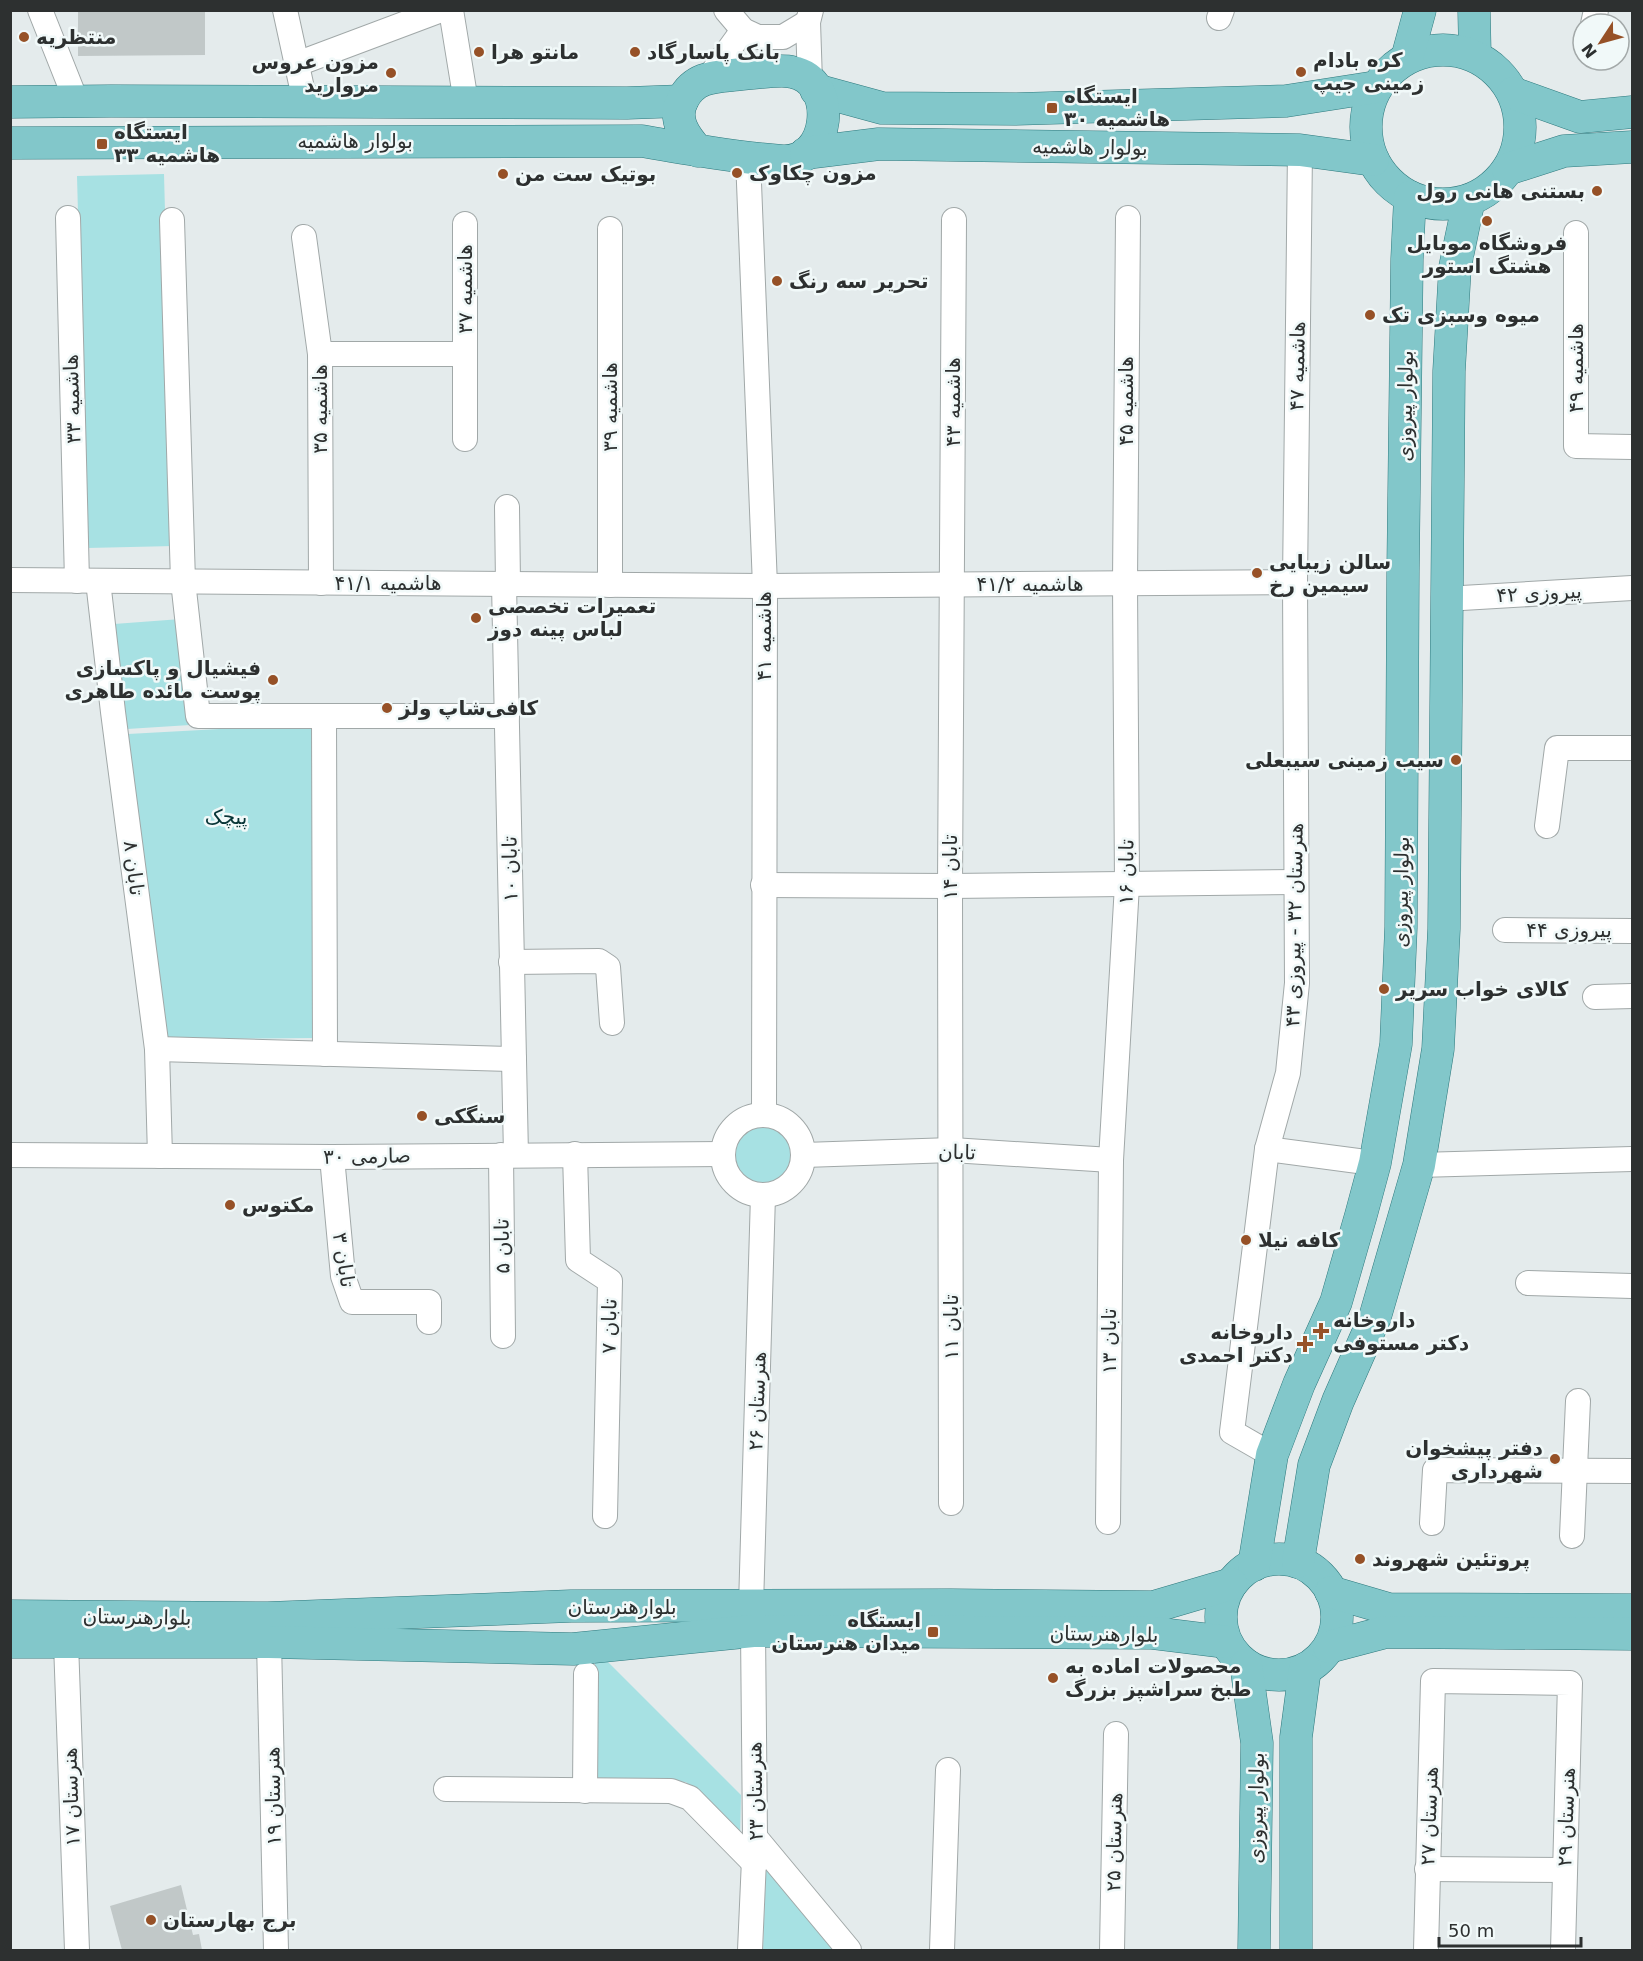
<svg xmlns="http://www.w3.org/2000/svg" width="1643" height="1961" viewBox="0 0 1643 1961" font-family="'DejaVu Sans','Noto Sans Arabic',sans-serif">
  <style>
    .green { fill: #a7e1e3 }
    .building { fill: #c1c8c8 }
    .lines { fill: none; stroke-linecap: round; stroke-linejoin: round }
    .minor-casing { stroke: #a1a8a8; stroke-width: 26 }
    .major-casing { stroke: #2e797d; stroke-width: 33 }
    .minor { stroke: #fff; stroke-width: 24 }
    .major { stroke: #82c7ca; stroke-width: 32 }
    .poi-dot { fill: #965127; stroke: #f1f9f9; stroke-width: 2 }
    .labels { text-anchor: middle; stroke-width: 5; stroke-linejoin: round; paint-order: stroke }
    .poi-label { font-size: 20px; font-weight: bold; fill: #2d3030; stroke: #f1f9f9; text-anchor: start }
    .street-label { font-size: 20px; fill: #2d3030; stroke: #f1f9f9 }
    .park-label { font-size: 20px; fill: #073436; stroke: #f1f9f9 }
  </style>
  <rect width="100%" height="100%" fill="#e4ebec"/>
  <g class="green">
    <polygon points="164,174 174,546 87,548 77,176"/>
    <polygon points="181,619 190,725 127,729 114,624"/>
    <polygon points="314,724 314,1038 165,1039 128,734"/>
    <circle cx="763" cy="1154" r="29"/>
    <polygon points="595,1660 608,1662 741,1795 740,1840 686,1782 595,1778"/>
    <polygon points="766,1868 838,1950 763,1950"/>
  </g>
  <g class="building">
    <polygon points="78,10 205,10 205,55 78,56"/>
    <polygon points="181,1885 193,1935 199,1934 202,1950 122,1950 110,1906"/>
  </g>
  <g class="lines">
    <g class="minor-casing">
      <g id="minor">
        <polyline points="40,10 77,103"/>
        <polyline points="285,10 305,102"/>
        <polyline points="451,10 466,102"/>
        <polyline points="726,10 743,30 758,37 783,37 808,22"/>
        <polyline points="1219,18 1222,10"/>
        <polyline points="1593,24 1596,10"/>
        <polyline points="297,64 441,10"/>
        <polyline points="709,77 743,30"/>
        <polyline points="810,82 808,22 811,10"/>
        <polyline points="748,158 765,586 764,1114"/>
        <polyline points="68,218 77,581"/>
        <polyline points="172,220 183,581 198,716 507,716"/>
        <polyline points="465,224 465,439"/>
        <polyline points="1576,233 1576,446 1632,447"/>
        <polyline points="304,237 320,354 321,583"/>
        <polyline points="320,354 465,354"/>
        <polyline points="507,507 508,584"/>
        <polyline points="10,580 765,586 1295,582"/>
        <polyline points="98,581 113,712 157,1049 160,1156"/>
        <polyline points="504,584 516,1155"/>
        <polyline points="610,585 610,229"/>
        <polyline points="1445,599 1632,588"/>
        <polyline points="324,717 325,1054"/>
        <polyline points="1547,826 1557,748 1632,748"/>
        <polyline points="763,885 950,886 1296,882"/>
        <polyline points="1505,930 1632,931"/>
        <polyline points="511,962 599,961 608,967 612,1023"/>
        <polyline points="1595,997 1632,996"/>
        <polyline points="157,1049 514,1059"/>
        <circle cx="763" cy="1155" r="40"/>
        <polyline points="1267,1149 1358,1161"/>
        <polyline points="575,1154 578,1260 610,1281 605,1516"/>
        <polyline points="10,1155 332,1157 723,1154"/>
        <polyline points="501,1155 503,1336"/>
        <polyline points="804,1155 952,1150 1111,1160"/>
        <polyline points="332,1157 343,1276 352,1302 429,1302 429,1322"/>
        <polyline points="1419,1165 1632,1159"/>
        <polyline points="1528,1283 1632,1286"/>
        <polyline points="1272,1455 1232,1432 1267,1149 1288,1073 1297,983 1295,582 1300,150"/>
        <polyline points="951,1503 950,886 954,220"/>
        <polyline points="1108,1522 1111,1160 1127,885 1125,583 1128,218"/>
        <polyline points="1432,1523 1435,1470 1632,1471"/>
        <polyline points="1572,1536 1578,1401"/>
        <polyline points="751,1606 763,1195"/>
        <polyline points="269,1642 276,1950"/>
        <polyline points="66,1643 77,1950"/>
        <polyline points="446,1789 671,1791 690,1798 755,1864"/>
        <polyline points="585,1791 586,1674"/>
        <polyline points="755,1837 849,1950"/>
        <polyline points="1427,1869 1564,1870"/>
        <polyline points="750,1950 755,1837 753,1631"/>
        <polyline points="942,1950 948,1770"/>
        <polyline points="1112,1950 1116,1734"/>
        <polyline points="1426,1950 1433,1681 1570,1683 1563,1950"/>
      </g>
    </g>
    <g class="major-casing">
      <g id="major">
        <polyline points="1474,10 1475,56"/>
        <circle cx="1443" cy="127" r="77"/>
        <polyline points="1407,58 1420,10"/>
        <polyline points="816,90 882,108 1015,109 1286,101 1376,87"/>
        <polyline points="1513,93 1580,117 1632,112"/>
        <polyline points="10,102 111,101 627,103 682,101"/>
        <path d="M 10,143 L 642,141 C 688,149 734,157 782,161 C 831,164 839,80 792,72 C 780,69 747,74 733,75 C 712,77 694,78 683,99 C 672,119 685,137 698,151"/>
        <polyline points="806,153 879,144 1300,150 1373,160"/>
        <polyline points="1508,169 1564,151 1632,147"/>
        <circle cx="1279" cy="1617" r="58"/>
        <polyline points="1298,1562 1314,1465 1338,1401 1375,1317 1419,1165 1438,1049 1444,929 1449,371 1455,267 1469,200"/>
        <polyline points="1254,1565 1272,1455 1299,1384 1336,1302 1361,1215 1375,1163 1396,1044 1401,927 1403,572 1407,259 1410,197"/>
        <polyline points="1331,1592 1389,1609 1632,1610"/>
        <polyline points="10,1616 268,1618 571,1606 951,1605 1153,1607 1231,1584"/>
        <polyline points="10,1642 269,1642 573,1649 753,1631 1153,1633 1226,1642"/>
        <polyline points="1329,1647 1386,1632 1632,1634"/>
        <polyline points="1246,1665 1257,1743 1254,1950"/>
        <polyline points="1296,1950 1296,1737 1305,1669"/>
      </g>
    </g>
    <use href="#minor" class="minor"/>
    <use href="#major" class="major"/>
  </g>
  <g class="poi-dot">
    <circle cx="24" cy="37" r="6"/>
    <circle cx="479" cy="52" r="6"/>
    <circle cx="635" cy="52" r="6"/>
    <circle cx="1301" cy="72" r="6"/>
    <circle cx="391" cy="73" r="6"/>
    <rect x="1046" y="102" width="12" height="12" rx="3"/>
    <rect x="96" y="138" width="12" height="12" rx="3"/>
    <circle cx="737" cy="173" r="6"/>
    <circle cx="503" cy="174" r="6"/>
    <circle cx="1597" cy="191" r="6"/>
    <circle cx="1487" cy="221" r="6"/>
    <circle cx="777" cy="281" r="6"/>
    <circle cx="1370" cy="315" r="6"/>
    <circle cx="1257" cy="573" r="6"/>
    <circle cx="476" cy="618" r="6"/>
    <circle cx="273" cy="680" r="6"/>
    <circle cx="387" cy="708" r="6"/>
    <circle cx="1456" cy="760" r="6"/>
    <circle cx="1384" cy="989" r="6"/>
    <circle cx="422" cy="1116" r="6"/>
    <circle cx="230" cy="1205" r="6"/>
    <circle cx="1246" cy="1240" r="6"/>
    <path d="M1318 1322h6v6h6v6h-6v6h-6v-6h-6v-6h6z"/>
    <path d="M1302 1335h6v6h6v6h-6v6h-6v-6h-6v-6h6z"/>
    <circle cx="1555" cy="1459" r="6"/>
    <circle cx="1360" cy="1559" r="6"/>
    <rect x="927" y="1626" width="12" height="12" rx="3"/>
    <circle cx="1053" cy="1678" r="6"/>
    <circle cx="151" cy="1920" r="6"/>
  </g>
  <g class="labels">
    <g class="poi-label">
      <text x="36" y="44">منتظریه</text>
      <text x="491" y="59">مانتو هرا</text>
      <text x="647" y="59">بانک پاسارگاد</text>
      <text x="1313" y="67">کره بادام<tspan x="1313" dy="23">زمینی جیپ</tspan></text>
      <text x="379" y="69" text-anchor="end">مزون عروس<tspan x="379" dy="23">مروارید</tspan></text>
      <text x="1064" y="103">ایستگاه<tspan x="1064" dy="23">هاشمیه ۳۰</tspan></text>
      <text x="114" y="139">ایستگاه<tspan x="114" dy="23">هاشمیه ۳۳</tspan></text>
      <text x="749" y="180">مزون چکاوک</text>
      <text x="515" y="181">بوتیک ست من</text>
      <text x="1585" y="198" text-anchor="end">بستنی هانی رول</text>
      <text x="1487" y="250" text-anchor="middle">فروشگاه موبایل<tspan x="1487" dy="23">هشتگ استور</tspan></text>
      <text x="789" y="288">تحریر سه رنگ</text>
      <text x="1382" y="322">میوه وسبزی تک</text>
      <text x="1269" y="569">سالن زیبایی<tspan x="1269" dy="23">سیمین رخ</tspan></text>
      <text x="488" y="613">تعمیرات تخصصی<tspan x="488" dy="23">لباس پینه دوز</tspan></text>
      <text x="261" y="675" text-anchor="end">فیشیال و پاکسازی<tspan x="261" dy="23">پوست مائده طاهری</tspan></text>
      <text x="399" y="715">کافی‌شاپ ولز</text>
      <text x="1444" y="767" text-anchor="end">سیب زمینی سیبعلی</text>
      <text x="1396" y="996">کالای خواب سریر</text>
      <text x="434" y="1123">سنگکی</text>
      <text x="242" y="1212">مکتوس</text>
      <text x="1258" y="1247">کافه نیلا</text>
      <text x="1333" y="1327">داروخانه<tspan x="1333" dy="23">دکتر مستوفی</tspan></text>
      <text x="1293" y="1339" text-anchor="end">داروخانه<tspan x="1293" dy="23">دکتر احمدی</tspan></text>
      <text x="1543" y="1455" text-anchor="end">دفتر پیشخوان<tspan x="1543" dy="23">شهرداری</tspan></text>
      <text x="1372" y="1566">پروتئین شهروند</text>
      <text x="921" y="1627" text-anchor="end">ایستگاه<tspan x="921" dy="23">میدان هنرستان</tspan></text>
      <text x="1065" y="1673">محصولات اماده به<tspan x="1065" dy="23">طبخ سراشپز بزرگ</tspan></text>
      <text x="163" y="1927">برج بهارستان</text>
    </g>
    <g class="street-label">
      <text x="355" y="148">بولوار هاشمیه</text>
      <text transform="translate(1090 147) rotate(1)" y="7">بولوار هاشمیه</text>
      <text transform="translate(465 289) rotate(-90)" y="7">هاشمیه ۳۷</text>
      <text transform="translate(1297 366) rotate(-89)" y="7">هاشمیه ۴۷</text>
      <text transform="translate(1576 368) rotate(-90)" y="7">هاشمیه ۴۹</text>
      <text transform="translate(72 399) rotate(-92)" y="7">هاشمیه ۳۳</text>
      <text transform="translate(1126 401) rotate(-90)" y="7">هاشمیه ۴۵</text>
      <text transform="translate(953 402) rotate(-90)" y="7">هاشمیه ۴۳</text>
      <text transform="translate(1405 406) rotate(-89)" y="7">بولوار پیروزی</text>
      <text transform="translate(610 407) rotate(-90)" y="7">هاشمیه ۳۹</text>
      <text transform="translate(320 409) rotate(-90)" y="7">هاشمیه ۳۵</text>
      <text x="388" y="590">هاشمیه ۴۱/۱</text>
      <text x="1030" y="591">هاشمیه ۴۱/۲</text>
      <text transform="translate(1539 593) rotate(-3)" y="7">پیروزی ۴۲</text>
      <text transform="translate(764 636) rotate(-90)" y="7">هاشمیه ۴۱</text>
      <text transform="translate(950 867) rotate(-90)" y="7">تابان ۱۴</text>
      <text transform="translate(134 868) rotate(83)" y="7">تابان ۸</text>
      <text transform="translate(510 869) rotate(-91)" y="7">تابان ۱۰</text>
      <text transform="translate(1126 872) rotate(-89)" y="7">تابان ۱۶</text>
      <text transform="translate(1401 892) rotate(-89)" y="7">بولوار پیروزی</text>
      <text transform="translate(1294 925) rotate(-89)" y="7">هنرستان ۳۲ - پیروزی ۴۳</text>
      <text x="1569" y="937">پیروزی ۴۴</text>
      <text transform="translate(957 1152) rotate(1)" y="7">تابان</text>
      <text transform="translate(367 1156) rotate(-1)" y="7">صارمی ۳۰</text>
      <text transform="translate(502 1246) rotate(-91)" y="7">تابان ۵</text>
      <text transform="translate(344 1260) rotate(81)" y="7">تابان ۳</text>
      <text transform="translate(609 1326) rotate(-89)" y="7">تابان ۷</text>
      <text transform="translate(951 1327) rotate(-90)" y="7">تابان ۱۱</text>
      <text transform="translate(1109 1341) rotate(-90)" y="7">تابان ۱۳</text>
      <text transform="translate(757 1401) rotate(-88)" y="7">هنرستان ۲۶</text>
      <text x="622" y="1614">بلوارهنرستان</text>
      <text transform="translate(137 1617) rotate(1)" y="7">بلوارهنرستان</text>
      <text transform="translate(1104 1634) rotate(1)" y="7">بلوارهنرستان</text>
      <text transform="translate(755 1791) rotate(-91)" y="7">هنرستان ۲۳</text>
      <text transform="translate(273 1796) rotate(-91)" y="7">هنرستان ۱۹</text>
      <text transform="translate(71 1797) rotate(-92)" y="7">هنرستان ۱۷</text>
      <text transform="translate(1256 1808) rotate(-89)" y="7">بولوار پیروزی</text>
      <text transform="translate(1429 1816) rotate(-88)" y="7">هنرستان ۲۷</text>
      <text transform="translate(1566 1817) rotate(-88)" y="7">هنرستان ۲۹</text>
      <text transform="translate(1114 1842) rotate(-89)" y="7">هنرستان ۲۵</text>
    </g>
    <g class="park-label">
      <text x="226" y="824">پیچک</text>
    </g>
  </g>
  <rect width="1643" height="1961" fill="none" stroke="#2d3030" stroke-width="24"/>
  <g transform="translate(1601 42) rotate(234)"><circle r="28" fill="#f1f9f9" stroke="#a3a9a9" stroke-width="1.5"/>
  <path d="M0-4.5L10 22L0 15L-10 22Z" fill="#965127"/>
  <text y="-9" font-size="16" font-weight="bold" text-anchor="middle" fill="#2d3030">N</text>
  </g>
  <path d="M1439 1937v9h142v-9" fill="none" stroke="#2d3030" stroke-width="3"/>
  <text x="1448" y="1937" font-size="18" fill="#2d3030" stroke="#f1f9f9" stroke-width="4.5" paint-order="stroke">50 m</text>
</svg>
